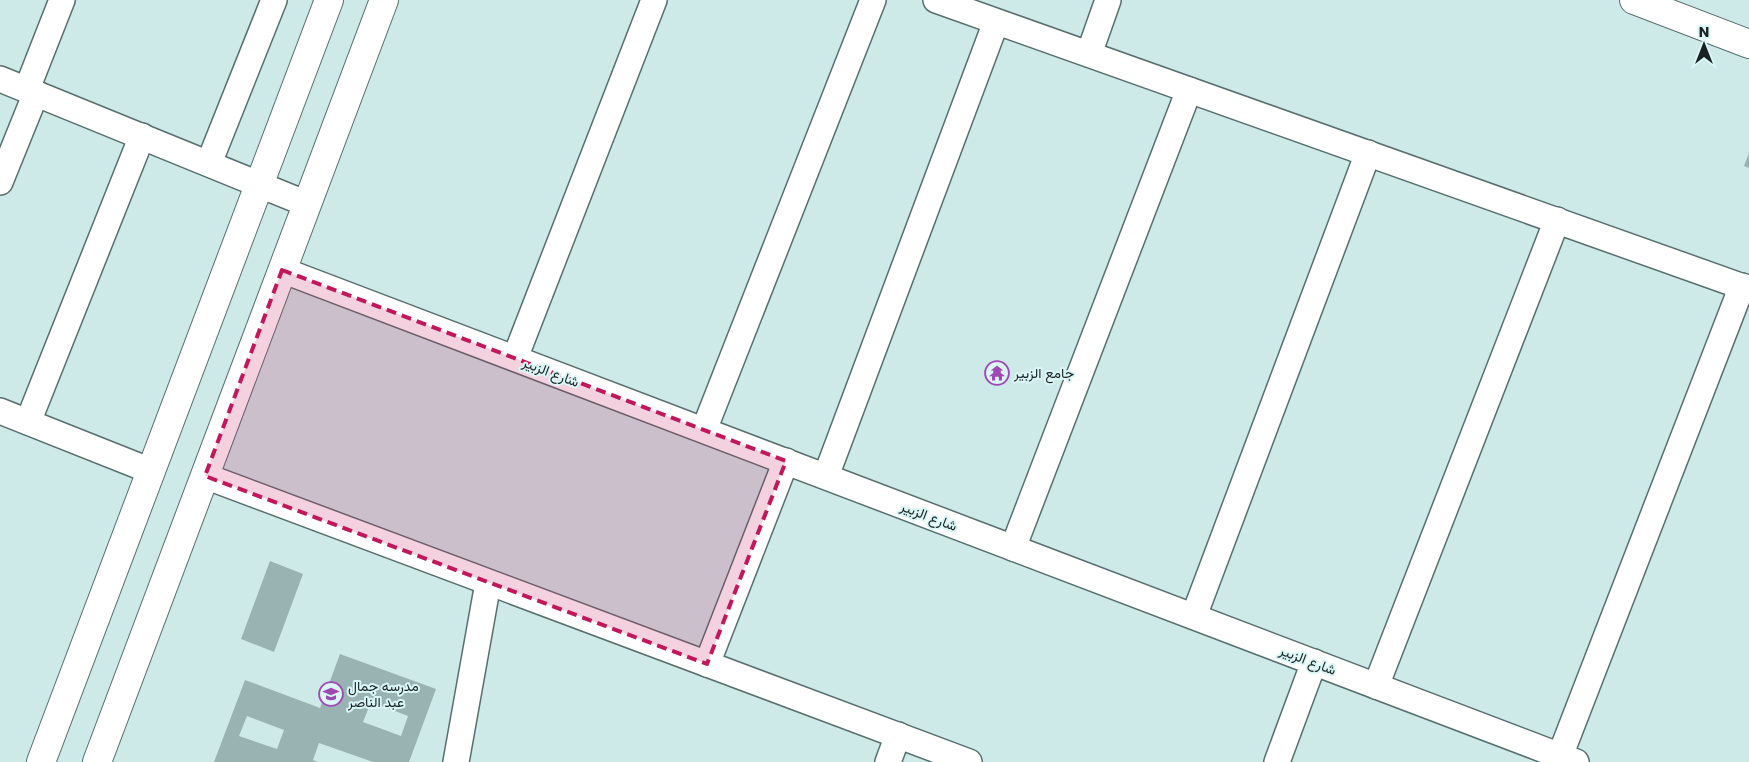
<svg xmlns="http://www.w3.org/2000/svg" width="1749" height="762" viewBox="0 0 1749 762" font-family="Poppins,Vazirmatn,sans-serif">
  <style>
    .building { fill: #99b3b3; fill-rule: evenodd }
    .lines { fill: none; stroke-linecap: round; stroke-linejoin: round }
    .minor-casing { stroke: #576f6f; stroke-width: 28 }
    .tertiary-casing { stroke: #576f6f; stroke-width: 30 }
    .secondary-casing { stroke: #576f6f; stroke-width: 30 }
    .minor { stroke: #fff; stroke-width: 25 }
    .tertiary { stroke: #fff; stroke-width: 28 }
    .secondary { stroke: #fff; stroke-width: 28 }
    .marked { fill: #c2185b; fill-opacity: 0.2; stroke: #c2185b; stroke-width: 4; stroke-dasharray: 10 6; stroke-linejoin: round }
    .labels { text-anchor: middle; stroke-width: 4; stroke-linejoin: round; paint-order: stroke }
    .street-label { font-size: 14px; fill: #182222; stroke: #daf6f6 }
    .poi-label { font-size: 14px; fill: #182222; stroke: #daf6f6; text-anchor: start }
  </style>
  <rect width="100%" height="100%" fill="#cde9e8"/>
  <g class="building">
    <polygon points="1749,153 1749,168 1744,166"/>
    <polygon points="270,561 303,574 274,652 241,639"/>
    <path d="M 340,654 L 436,689 L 409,762 L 373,762 L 319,743 L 313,760 L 318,762 L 214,762 L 245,680 L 320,708 ZM 371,702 L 408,716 L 401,736 L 363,722 ZM 247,716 L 284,730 L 277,749 L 239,736 Z"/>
  </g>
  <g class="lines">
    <g class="minor-casing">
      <g id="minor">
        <polyline points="936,0 1749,289"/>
        <polyline points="1089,54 1108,0"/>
        <polyline points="0,79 307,204"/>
        <polyline points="27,89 62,0"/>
        <polyline points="209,163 274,0"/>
        <polyline points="0,182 36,93"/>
        <polyline points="282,270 1576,762"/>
        <polyline points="515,358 654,0"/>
        <polyline points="0,411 151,471"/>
        <polyline points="28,422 142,136"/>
        <polyline points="704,430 873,0"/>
        <polyline points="205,476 969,762"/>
        <polyline points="826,476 996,22"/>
        <polyline points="1013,548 1189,90"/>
        <polyline points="1194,616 1368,153"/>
        <polyline points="707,664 786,461"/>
        <polyline points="1376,686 1557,220"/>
        <polyline points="1560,756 1742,286"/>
        <polyline points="456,762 488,583"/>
        <polyline points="888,762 898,735"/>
        <polyline points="1277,762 1314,662"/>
      </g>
    </g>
    <g class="tertiary-casing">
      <g id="tertiary">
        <polyline points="41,762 329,0"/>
        <polyline points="97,762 384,0"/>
      </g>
    </g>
    <g class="secondary-casing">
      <polyline id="secondary" points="1634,0 1749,44"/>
    </g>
    <use href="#minor" class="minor"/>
    <use href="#tertiary" class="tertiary"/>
    <use href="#secondary" class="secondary"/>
  </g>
  <path class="marked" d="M 282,270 L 786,461 L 707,664 L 205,476 Z"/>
  <defs>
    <g id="temple-ring" transform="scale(1.25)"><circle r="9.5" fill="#daf6f6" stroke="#a048b4" stroke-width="1.5"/><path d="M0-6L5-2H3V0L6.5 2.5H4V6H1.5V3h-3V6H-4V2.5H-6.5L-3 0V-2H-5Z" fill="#a048b4"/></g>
    <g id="school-ring" transform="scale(1.25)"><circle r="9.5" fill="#daf6f6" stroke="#a048b4" stroke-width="1.5"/><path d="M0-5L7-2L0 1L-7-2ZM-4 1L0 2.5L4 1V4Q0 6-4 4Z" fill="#a048b4"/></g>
  </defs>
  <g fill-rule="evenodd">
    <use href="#temple-ring" x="997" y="373"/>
    <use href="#school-ring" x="331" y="694"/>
  </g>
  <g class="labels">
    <g class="street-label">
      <text transform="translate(551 372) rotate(21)" y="5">شارع الزبير</text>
      <text transform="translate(929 516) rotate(21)" y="5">شارع الزبير</text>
      <text transform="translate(1308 660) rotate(21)" y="5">شارع الزبير</text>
    </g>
    <g class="poi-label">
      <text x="1014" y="378">جامع الزبير</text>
      <text x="348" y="691">مدرسه جمال<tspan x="348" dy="16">عبد الناصر</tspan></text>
    </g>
  </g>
  <g transform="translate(1704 45)" stroke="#daf6f6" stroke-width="4" paint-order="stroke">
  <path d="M0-4L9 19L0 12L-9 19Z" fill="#182222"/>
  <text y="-8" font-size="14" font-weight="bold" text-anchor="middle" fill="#182222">N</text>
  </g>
</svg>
